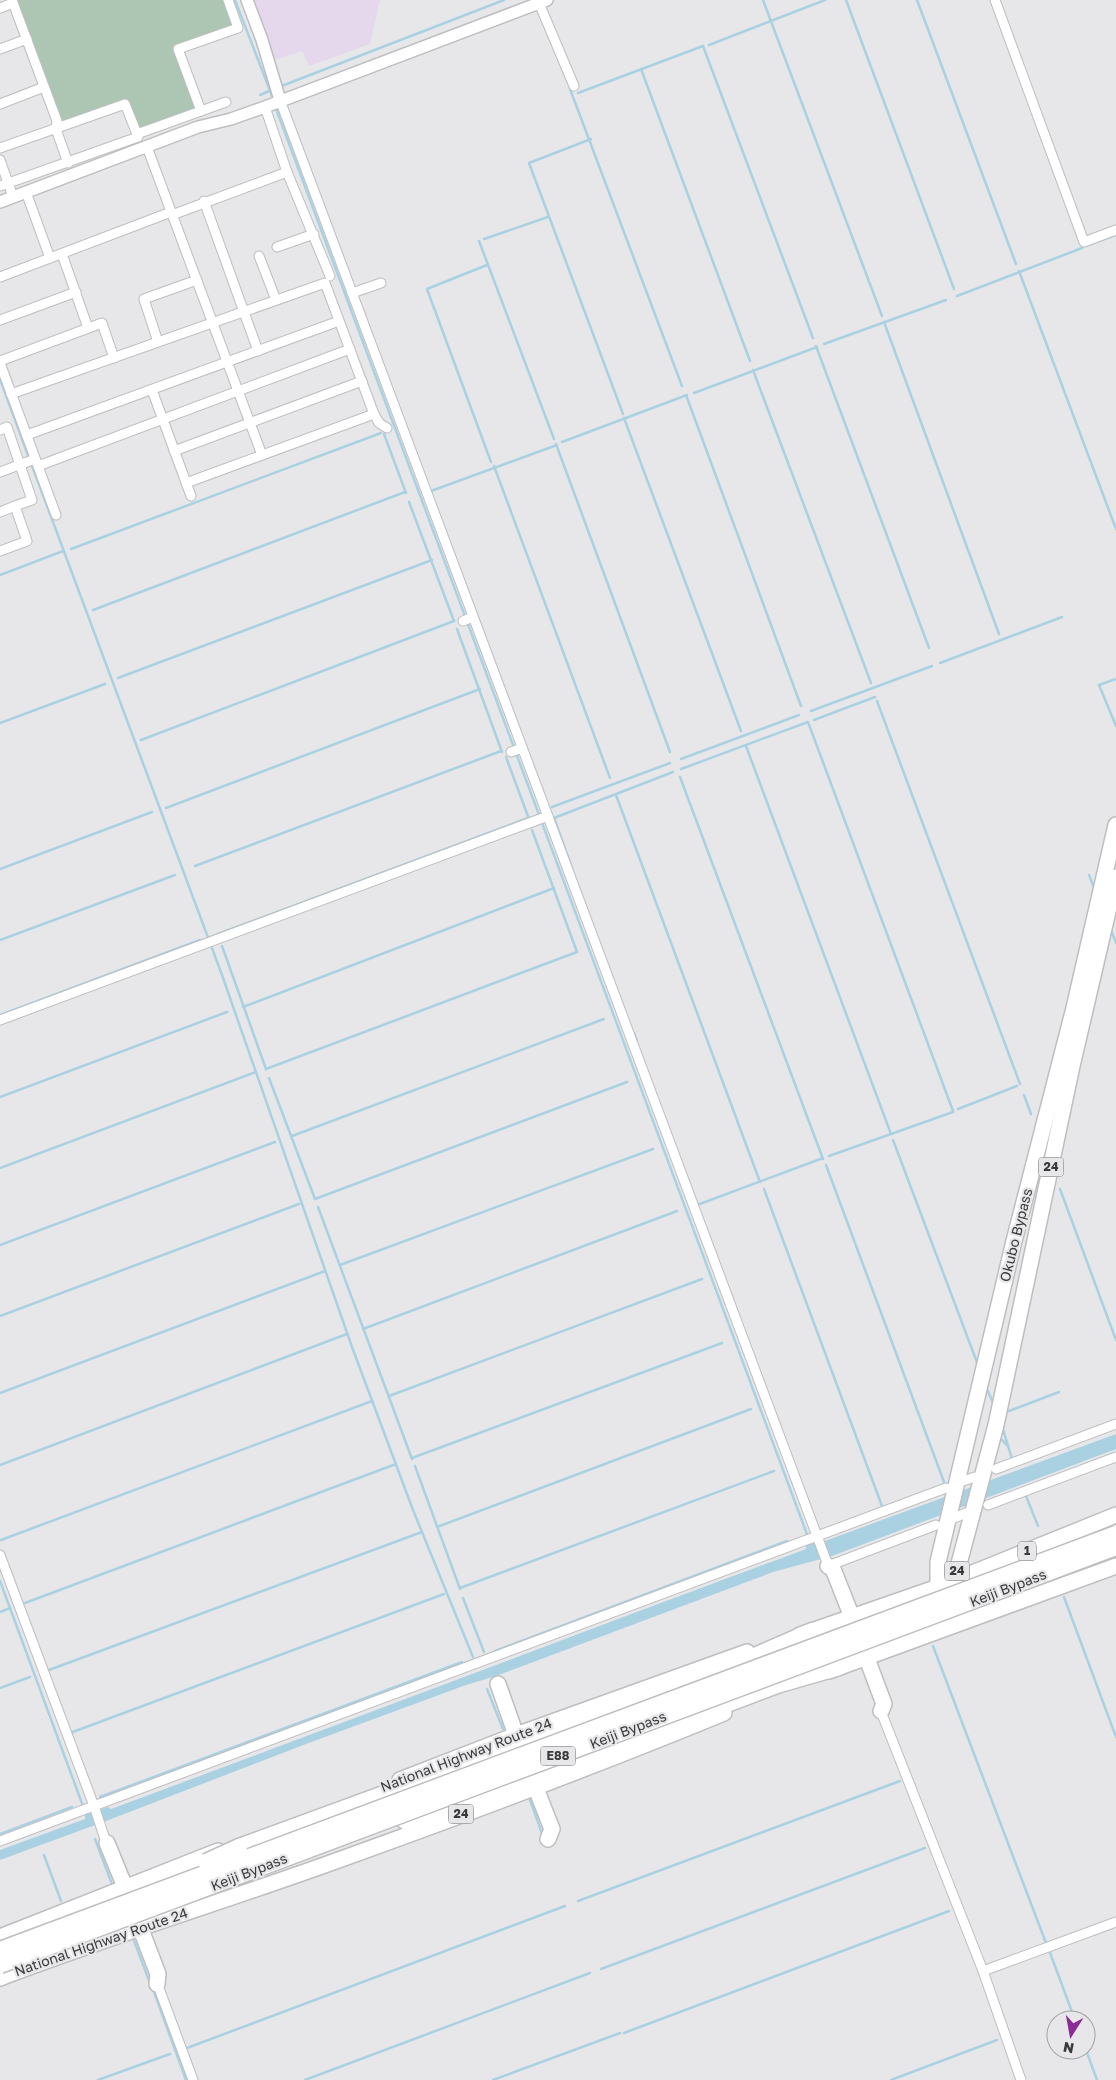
<svg xmlns="http://www.w3.org/2000/svg" width="1116" height="2080" viewBox="0 0 1116 2080" font-family="'Golos Text',sans-serif">
  <style>
    .education { fill: #e5d8ec }
    .green { fill: #adc6b3 }
    .water { fill: #a9d1e2 }
    .lines { fill: none; stroke-linecap: round; stroke-linejoin: round }
    .stream { stroke: #a9d1e2; stroke-width: 2.5 }
    .minor-casing { stroke: #bebec0; stroke-width: 11 }
    .tertiary-casing { stroke: #bebec0; stroke-width: 14 }
    .trunk-casing { stroke: #bebec0; stroke-width: 18 }
    .motorway-casing { stroke: #bebec0; stroke-width: 19 }
    .minor { stroke: #fff; stroke-width: 9 }
    .tertiary { stroke: #fff; stroke-width: 11 }
    .trunk { stroke: #fff; stroke-width: 15 }
    .motorway { stroke: #fff; stroke-width: 16 }
    .motorway-bridge-casing { stroke: #bebec0; stroke-width: 19; stroke-linecap: butt }
    .motorway-bridge { stroke: #fff; stroke-width: 16 }
    .labels { text-anchor: middle; stroke-width: 4.5; stroke-linejoin: round; paint-order: stroke }
    .shield { fill: #e7e7e9; stroke: #6e6e6f; stroke-width: 1 }
    .shield-label { font-size: 12px; font-weight: bold; fill: #3a3a3b }
    .street-label { font-size: 14px; fill: #3a3a3b; stroke: #e7e7e9 }
  </style>
  <rect width="100%" height="100%" fill="#e7e7e9"/>
  <polygon class="education" points="253,0 380,0 370,44 309,66 302,51 275,60"/>
  <polygon class="green" points="17,0 225,0 235,27 175,49 196,110 140,130 137,129 127,101 63,122"/>
  <path class="water" d="M 1116,1434 L 1116,1449 L 832,1556 L 773,1572 L 496,1676 L 466,1685 L 306,1744 L 106,1821 L 0,1860 L 0,1850 L 85,1819 L 85,1815 L 108,1807 L 111,1809 C 343,1723 574,1635 806,1549 L 806,1545 L 825,1541 Z"/>
  <g class="lines">
    <g class="stream">
      <polyline points="235,0 274,101"/>
      <polyline points="763,0 882,316"/>
      <polyline points="846,0 954,289"/>
      <polyline points="917,0 1016,264"/>
      <polyline points="709,45 825,0"/>
      <polyline points="703,46 813,338"/>
      <polyline points="641,69 750,361"/>
      <polyline points="279,87 504,0"/>
      <polyline points="570,89 682,386"/>
      <polyline points="578,93 703,46"/>
      <polyline points="260,95 269,91"/>
      <polyline points="275,106 808,1537"/>
      <polyline points="591,139 529,163 623,414"/>
      <polyline points="484,239 548,217"/>
      <polyline points="479,241 554,439"/>
      <polyline points="1088,245 1116,235"/>
      <polyline points="487,265 427,289 491,462"/>
      <polyline points="1019,271 1116,529"/>
      <polyline points="957,296 1082,248"/>
      <polyline points="884,322 999,634"/>
      <polyline points="824,344 946,300"/>
      <polyline points="816,346 929,648"/>
      <polyline points="753,370 871,683"/>
      <polyline points="0,379 29,458"/>
      <polyline points="694,393 817,347"/>
      <polyline points="686,395 801,706"/>
      <polyline points="624,418 741,731"/>
      <polyline points="384,434 406,493"/>
      <polyline points="562,442 687,395"/>
      <polyline points="556,444 670,752"/>
      <polyline points="31,463 222,975 352,1347 413,1510 473,1657"/>
      <polyline points="494,466 610,778"/>
      <polyline points="431,492 431,491 557,445"/>
      <polyline points="409,502 454,621"/>
      <polyline points="71,549 381,433"/>
      <polyline points="0,575 63,551"/>
      <polyline points="93,610 405,492"/>
      <polyline points="457,629 502,752"/>
      <polyline points="940,663 1062,617"/>
      <polyline points="118,678 432,560"/>
      <polyline points="1116,679 1099,685 1116,726"/>
      <polyline points="877,701 1020,1084"/>
      <polyline points="811,711 932,666"/>
      <polyline points="814,720 875,697"/>
      <polyline points="0,723 105,684"/>
      <polyline points="141,740 454,621"/>
      <polyline points="746,746 891,1134"/>
      <polyline points="506,757 529,819"/>
      <polyline points="681,759 799,715"/>
      <polyline points="681,769 808,722 953,1111"/>
      <polyline points="680,777 823,1159"/>
      <polyline points="616,795 760,1182"/>
      <polyline points="552,807 670,763"/>
      <polyline points="166,808 480,689"/>
      <polyline points="195,866 501,751"/>
      <polyline points="0,869 152,812"/>
      <polyline points="573,871 554,818 673,772"/>
      <polyline points="1089,875 1095,890"/>
      <polyline points="1111,930 1116,943"/>
      <polyline points="218,934 528,818"/>
      <polyline points="0,940 175,875"/>
      <polyline points="222,946 266,1069"/>
      <polyline points="243,1007 554,888"/>
      <polyline points="0,1015 200,940"/>
      <polyline points="634,1033 637,1041"/>
      <polyline points="266,1069 577,952 532,830"/>
      <polyline points="269,1078 315,1199"/>
      <polyline points="1024,1095 1031,1114"/>
      <polyline points="0,1097 227,1012"/>
      <polyline points="958,1109 1017,1086"/>
      <polyline points="292,1136 604,1019"/>
      <polyline points="893,1140 978,1365"/>
      <polyline points="829,1156 953,1112 953,1110"/>
      <polyline points="826,1165 944,1482"/>
      <polyline points="0,1168 256,1072"/>
      <polyline points="764,1189 882,1506"/>
      <polyline points="1060,1189 1116,1340"/>
      <polyline points="315,1199 627,1082"/>
      <polyline points="696,1204 697,1205 823,1158"/>
      <polyline points="318,1207 412,1459"/>
      <polyline points="0,1245 275,1142"/>
      <polyline points="340,1265 653,1149"/>
      <polyline points="0,1316 299,1204"/>
      <polyline points="363,1329 677,1211"/>
      <polyline points="986,1387 994,1405"/>
      <polyline points="0,1393 325,1271"/>
      <polyline points="389,1396 702,1279"/>
      <polyline points="1009,1411 1059,1392"/>
      <polyline points="1002,1426 1012,1459"/>
      <polyline points="1002,1440 1008,1446"/>
      <polyline points="412,1458 722,1343"/>
      <polyline points="0,1465 347,1334"/>
      <polyline points="415,1466 460,1589"/>
      <polyline points="1026,1496 1038,1526"/>
      <polyline points="437,1527 751,1409"/>
      <polyline points="1,1540 372,1401"/>
      <polyline points="0,1581 87,1817"/>
      <polyline points="460,1588 774,1471"/>
      <polyline points="1064,1597 1116,1737"/>
      <polyline points="463,1598 484,1652"/>
      <polyline points="25,1603 396,1464"/>
      <polyline points="0,1612 10,1608"/>
      <polyline points="933,1646 1046,1943"/>
      <polyline points="495,1651 787,1541"/>
      <polyline points="49,1670 422,1532"/>
      <polyline points="0,1688 30,1677"/>
      <polyline points="487,1689 503,1729"/>
      <polyline points="70,1733 444,1594"/>
      <polyline points="100,1797 462,1662"/>
      <polyline points="530,1800 543,1836"/>
      <polyline points="0,1834 72,1807"/>
      <polyline points="95,1839 112,1884"/>
      <polyline points="44,1855 61,1901"/>
      <polyline points="578,1901 900,1781"/>
      <polyline points="1093,1935 1112,1928"/>
      <polyline points="133,1938 150,1983"/>
      <polyline points="1049,1950 1075,2020"/>
      <polyline points="601,1969 925,1848"/>
      <polyline points="153,1989 186,2080"/>
      <polyline points="624,2033 949,1911"/>
      <polyline points="187,2048 565,1906"/>
      <polyline points="1086,2050 1097,2080"/>
      <polyline points="98,2080 170,2054"/>
      <polyline points="305,2080 590,1973"/>
      <polyline points="493,2080 620,2033"/>
      <polyline points="891,2080 997,2040"/>
    </g>
    <g class="minor-casing">
      <g id="minor">
        <polyline points="12,0 57,121 56,129 68,163"/>
        <polyline points="995,0 1084,242 1116,230"/>
        <polyline points="539,3 574,86"/>
        <polyline points="0,8 13,3"/>
        <polyline points="0,49 27,39"/>
        <polyline points="280,100 829,1568"/>
        <polyline points="0,104 44,87"/>
        <polyline points="265,107 287,172 330,276"/>
        <polyline points="201,111 178,49 238,28 228,0"/>
        <polyline points="147,147 262,455"/>
        <polyline points="0,148 125,104 137,134"/>
        <polyline points="0,160 13,197"/>
        <polyline points="0,186 138,137 137,134 226,102"/>
        <polyline points="26,192 50,258"/>
        <polyline points="204,201 258,351"/>
        <polyline points="172,215 287,172"/>
        <polyline points="277,247 314,234"/>
        <polyline points="62,254 88,328"/>
        <polyline points="259,256 276,300"/>
        <polyline points="0,277 171,212"/>
        <polyline points="352,293 381,283"/>
        <polyline points="0,320 76,292"/>
        <polyline points="158,342 144,299 197,280"/>
        <polyline points="0,361 102,323 114,358"/>
        <polyline points="0,363 56,515"/>
        <polyline points="152,390 191,496"/>
        <polyline points="11,394 325,283 374,414 379,423 387,428"/>
        <polyline points="0,430 7,427 32,500 15,506 27,541 0,551"/>
        <polyline points="27,435 339,321"/>
        <polyline points="174,451 362,381"/>
        <polyline points="38,466 350,349"/>
        <polyline points="0,472 35,459"/>
        <polyline points="186,483 374,414"/>
        <polyline points="0,512 15,506"/>
        <polyline points="463,621 473,617"/>
        <polyline points="511,752 522,748"/>
        <polyline points="0,1020 548,816"/>
        <polyline points="996,1469 1116,1424"/>
        <polyline points="963,1481 975,1477"/>
        <polyline points="988,1505 1116,1457"/>
        <polyline points="954,1518 966,1513"/>
        <polyline points="0,1555 94,1806 107,1845"/>
        <polyline points="828,1566 936,1525"/>
        <polyline points="880,1709 983,1971 1021,2080"/>
        <polyline points="0,1841 946,1488"/>
        <polyline points="983,1971 1116,1922"/>
        <polyline points="156,1980 193,2080"/>
      </g>
    </g>
    <g class="tertiary-casing">
      <g id="tertiary">
        <polyline points="247,0 262,40 280,100"/>
        <polyline points="0,202 198,127 231,119 265,107 547,0"/>
      </g>
    </g>
    <g class="trunk-casing">
      <g id="trunk">
        <polyline points="828,1566 833,1569 852,1617"/>
        <polyline points="953,1586 996,1425 1072,1066 1116,877"/>
        <polyline points="942,1596 938,1587 938,1562 1014,1241 1074,1008 1116,825"/>
        <polyline points="800,1635 938,1587 1116,1515"/>
        <polyline points="866,1656 884,1704 881,1711"/>
        <polyline points="829,1671 1116,1566"/>
        <polyline points="498,1684 516,1735"/>
        <polyline points="400,1780 516,1735 747,1652"/>
        <polyline points="535,1786 552,1829 548,1839"/>
        <polyline points="107,1843 125,1887"/>
        <polyline points="140,1927 158,1974 157,1984"/>
        <polyline points="0,1937 218,1851"/>
        <path d="M 0,1978 C 110,1936 222,1902 333,1862 C 464,1815 595,1766 724,1713"/>
      </g>
    </g>
    <g class="motorway-casing">
      <g id="motorway">
        <polyline points="405,1821 498,1791 777,1685 839,1667"/>
        <polyline points="239,1847 725,1669 812,1631"/>
      </g>
    </g>
    <use href="#minor" class="minor"/>
    <use href="#tertiary" class="tertiary"/>
    <use href="#trunk" class="trunk"/>
    <use href="#motorway" class="motorway"/>
    <g class="motorway-bridge-casing">
      <g id="motorway-bridge">
        <polyline points="206,1862 239,1847"/>
        <polyline points="0,1950 1116,1534"/>
        <polyline points="0,1965 1116,1547"/>
      </g>
    </g>
    <use href="#motorway-bridge" class="motorway-bridge"/>
  </g>
  <g class="labels">
    <g class="shield">
      <rect x="1038.5" y="1157.5" width="25" height="19" rx="4"/>
      <rect x="1018" y="1541.5" width="18" height="19" rx="4"/>
      <rect x="944.5" y="1561.5" width="25" height="19" rx="4"/>
      <rect x="540.5" y="1746.5" width="35" height="19" rx="4"/>
      <rect x="448.5" y="1804.5" width="25" height="19" rx="4"/>
    </g>
    <g class="shield-label">
      <text x="1051" y="1171">24</text>
      <text x="1027" y="1555">1</text>
      <text x="957" y="1575">24</text>
      <text x="558" y="1760">E88</text>
      <text x="461" y="1818">24</text>
    </g>
    <g class="street-label">
      <text transform="translate(1016 1235) rotate(-76)" y="5">Okubo Bypass</text>
      <text transform="translate(1008 1588) rotate(-21)" y="5">Keiji Bypass</text>
      <text transform="translate(628 1730) rotate(-21)" y="5">Keiji Bypass</text>
      <text transform="translate(466 1755) rotate(-21)" y="5">National Highway Route 24</text>
      <text transform="translate(249 1872) rotate(-21)" y="5">Keiji Bypass</text>
      <text transform="translate(101 1942) rotate(-19)" y="5">National Highway Route 24</text>
    </g>
  </g>
  <g transform="translate(1071 2035) rotate(191)"><circle r="24" fill="#e7e7e9" stroke="#a2a2a3"/>
  <path d="M0-4L9 19L0 12L-9 19Z" fill="#8b2b95"/>
  <text y="-8" font-size="14" font-weight="bold" text-anchor="middle" fill="#3a3a3b">N</text>
  </g>
</svg>
